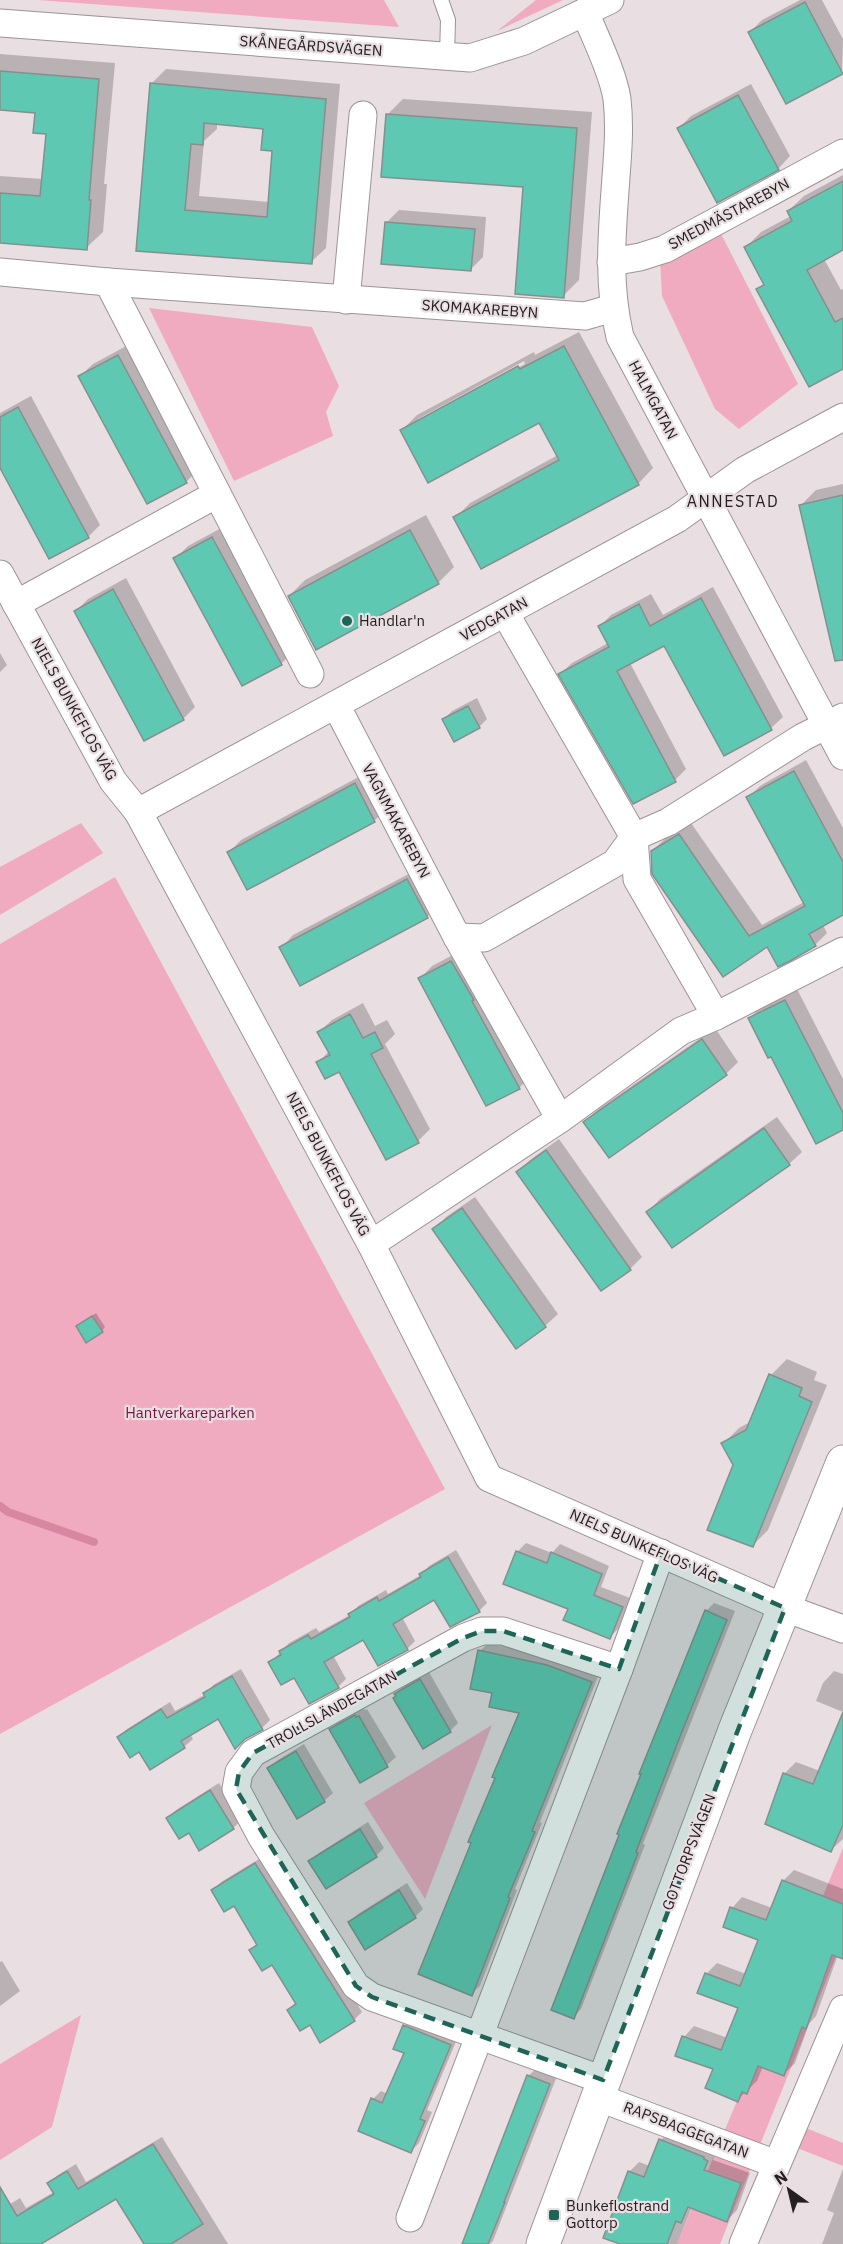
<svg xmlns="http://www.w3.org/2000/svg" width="843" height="2244" viewBox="0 0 843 2244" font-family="'IBM Plex Sans',sans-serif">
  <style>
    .green { fill: #f0abc0 }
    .shadow { fill: #0003; fill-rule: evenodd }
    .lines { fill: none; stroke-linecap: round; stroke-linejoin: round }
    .stream { stroke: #d887a2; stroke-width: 8 }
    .building { fill: #5ec8b2; stroke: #85908d; stroke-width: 1.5; fill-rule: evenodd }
    .service-casing { stroke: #9d9395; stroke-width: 16 }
    .minor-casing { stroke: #9d9395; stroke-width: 29 }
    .tertiary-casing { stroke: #9d9395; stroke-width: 35 }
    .service { stroke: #fff; stroke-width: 14 }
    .minor { stroke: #fff; stroke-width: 27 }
    .tertiary { stroke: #fff; stroke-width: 33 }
    .marked { fill: #1e6457; fill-opacity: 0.2; stroke: #1e6457; stroke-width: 4.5; stroke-dasharray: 12 8; stroke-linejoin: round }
    .poi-dot { fill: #1e6457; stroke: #e9dee1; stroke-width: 2 }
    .labels { text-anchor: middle; stroke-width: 4.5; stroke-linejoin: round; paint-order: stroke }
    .street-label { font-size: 15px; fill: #242021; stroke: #e9dee1 }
    .poi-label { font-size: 15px; fill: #242021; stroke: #e9dee1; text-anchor: start }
    .park-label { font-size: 15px; fill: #761641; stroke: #e9dee1 }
    .neighbourhood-label { font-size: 16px; letter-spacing: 1.5px; fill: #242021; stroke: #e9dee1 }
  </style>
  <rect width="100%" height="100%" fill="#e9dee1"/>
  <g class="green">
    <polygon points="38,0 384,0 399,27"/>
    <polygon points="536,0 563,0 497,31"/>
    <polygon points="720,232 798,384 739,429 715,409 662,296 660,259"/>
    <polygon points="149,308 312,327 339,386 326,412 333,436 234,481"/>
    <polygon points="81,823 103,853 0,915 0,867"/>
    <polygon points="115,877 445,1489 0,1734 0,944"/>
    <polygon points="492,1725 425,1899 364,1803"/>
    <polygon points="843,1848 843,1939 720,2244 677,2244"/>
    <polygon points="81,2015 52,2127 0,2160 0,2064"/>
    <polygon points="801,2126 843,2143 843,2166 792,2146"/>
  </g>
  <g class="shadow">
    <polygon points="800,0 822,0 843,39 842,73 749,33 762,20"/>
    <polygon points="0,54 115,63 104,184 107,184 103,232 86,248 0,241 0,176 43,179 47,132 37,111 0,108"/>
    <path d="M 166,69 L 340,84 L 326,248 L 311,262 L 138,250 L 151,84 ZM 217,123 L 265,127 L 274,150 L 270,202 L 199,196 L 204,141 L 217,129 Z"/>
    <polygon points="751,84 790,156 778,169 678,129 691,116"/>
    <polygon points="403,99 592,112 579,280 563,296 524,186 387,115"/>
    <polygon points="843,175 843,249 824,259 841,290 843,289 843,367 758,289 765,283 746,247 761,232 791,216 788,211 804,196"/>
    <polygon points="399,210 486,217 483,257 471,269 386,223"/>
    <path d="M 579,332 L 653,468 L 638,484 L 455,518 L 470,503 L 558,455 L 540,421 L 402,430 L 417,415 L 534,352 L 535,355 ZM 524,361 L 525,364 L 418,422 L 418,419 Z"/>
    <polygon points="130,344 198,470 186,482 80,376 93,364"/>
    <polygon points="31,396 100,525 88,537 0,464 0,413"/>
    <polygon points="843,484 843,658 800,506 816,490"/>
    <polygon points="426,515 454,567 438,583 289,596 305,580"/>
    <polygon points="225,526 293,652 281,664 175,559 188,546"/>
    <polygon points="126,578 195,707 183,719 76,611 88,599"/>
    <polygon points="713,587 783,717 771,728 665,644 630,663 686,769 675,780 560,674 572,663 608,643 599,627 611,615 651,594 663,615"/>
    <polygon points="0,653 7,665 0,672"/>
    <polygon points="477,698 487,719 479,727 444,719 452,711"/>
    <polygon points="806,760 843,828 843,913 823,925 827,933 815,945 767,945 724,975 652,851 665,839 691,823 762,925 804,902 748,798 760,786"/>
    <polygon points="368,772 387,808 374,821 248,888 229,852 241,840"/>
    <polygon points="420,868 439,904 427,917 281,948 293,935"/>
    <polygon points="464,949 531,1076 519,1088 420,979 432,966"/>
    <polygon points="797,989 843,1079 843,1129 771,1055 750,1018 761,1007"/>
    <polygon points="363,1003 375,1026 387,1020 395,1034 385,1044 430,1129 418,1141 339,1070 318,1063 329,1051 319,1032 332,1020"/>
    <polygon points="715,1028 738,1062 726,1074 585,1122 597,1110"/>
    <polygon points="777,1117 802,1152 789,1164 672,1246 648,1212 660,1199"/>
    <polygon points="559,1139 642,1257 630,1269 518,1172 530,1160"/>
    <polygon points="475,1197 558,1314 545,1326 434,1230 446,1217"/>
    <polygon points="96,1313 105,1327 102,1331 81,1323"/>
    <polygon points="787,1359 817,1372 814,1380 827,1385 768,1530 752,1546 735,1465 723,1444 739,1428 752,1421 771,1375"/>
    <polygon points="526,1543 552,1553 560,1544 609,1566 601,1587 630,1598 618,1629 610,1637 570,1608 505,1583 518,1551"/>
    <polygon points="456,1550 487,1603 479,1611 434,1598 402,1617 415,1641 407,1649 364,1638 333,1655 346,1679 338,1687 294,1676 270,1663 289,1643 316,1628 319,1632 350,1615 358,1606 386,1590 388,1594 421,1575 429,1566"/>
    <polygon points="714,1603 735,1611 643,1844 645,1845 581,2009 573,2018 706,1611"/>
    <polygon points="488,1643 556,1657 599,1674 540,1822 542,1823 515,1889 517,1890 480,1986 471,1994 497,1777 521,1712 494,1692 480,1651"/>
    <polygon points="241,1669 270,1720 262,1728 245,1738 219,1717 190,1734 193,1739 184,1747 140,1750 118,1737 127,1729 170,1702 175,1711 206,1694 213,1685"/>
    <polygon points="834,1671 843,1674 843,1712 816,1701 823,1683"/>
    <polygon points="429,1672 458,1723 450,1731 396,1694 404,1686"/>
    <polygon points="363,1708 365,1710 367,1709 396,1757 387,1765 361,1781 331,1730 339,1721"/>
    <polygon points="843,1716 843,1839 831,1850 784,1774 796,1762 820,1771"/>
    <polygon points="304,1744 333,1793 324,1801 298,1816 269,1768 278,1760"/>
    <polygon points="219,1783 242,1820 233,1828 200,1849 189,1831 168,1818 176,1810"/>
    <polygon points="368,1822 384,1848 376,1856 310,1861 319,1853"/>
    <polygon points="264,1856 362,2012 354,2020 310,2023 288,2010 296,2002 273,1963 251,1950 258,1943 234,1904 213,1891 221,1882"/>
    <polygon points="794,1870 843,1889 843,1946 840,1949 816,2016 809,2024 795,2063 784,2074 763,2066 757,2081 737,2100 715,2069 677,2055 684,2037 694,2026 728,2038 740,2008 706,1974 717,1963 746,1974 760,1939 732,1908 742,1897 772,1908 784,1880"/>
    <polygon points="407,1883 423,1909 415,1917 349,1923 358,1914"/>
    <polygon points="2,1961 20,1991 0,2006 0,1962"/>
    <polygon points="412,2018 458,2037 427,2110 432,2112 419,2143 411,2151 373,2099 381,2091 388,2094 405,2052 404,2026"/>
    <polygon points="537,2068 557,2076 493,2241 490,2244 473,2244 528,2076"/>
    <polygon points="670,2130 716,2151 713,2160 750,2173 737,2210 727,2220 692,2207 677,2244 620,2244 605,2237 629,2172 639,2162 650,2166 661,2140"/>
    <polygon points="162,2137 228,2244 145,2244 116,2197 39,2244 0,2244 0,2211 2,2209 20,2198 26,2208 54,2192 49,2183 58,2175 76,2164 86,2182"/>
    <polygon points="843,2169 843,2244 822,2244 834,2213 827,2210"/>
  </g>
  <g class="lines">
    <polyline class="stream" points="0,1506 8,1512 94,1542"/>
  </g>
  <g class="building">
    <polygon points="805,2 843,74 786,104 748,32"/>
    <polygon points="0,71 99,79 89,200 91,200 87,250 0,243 0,193 40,196 46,134 33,133 35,113 0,110"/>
    <path d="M 150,83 L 326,99 L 312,264 L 136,251 ZM 204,123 L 263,129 L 261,150 L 272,151 L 267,217 L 185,210 L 191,144 L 203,145 Z"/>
    <polygon points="738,95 779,170 717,203 677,128"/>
    <polygon points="386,114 577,128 564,298 515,294 523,187 381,177"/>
    <polygon points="843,181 843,250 807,270 835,322 843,318 843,369 809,387 756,289 764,285 744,247 792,221 787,211"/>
    <polygon points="385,222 475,229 471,271 381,264"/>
    <polygon points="564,346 639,485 481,569 453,517 559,460 539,423 428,483 400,430 518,366 520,369"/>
    <polygon points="118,355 187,483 147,504 78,376"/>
    <polygon points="18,407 89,538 49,559 0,468 0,417"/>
    <polygon points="843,495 843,660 835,661 799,505"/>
    <polygon points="410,530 439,584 316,650 288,596"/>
    <polygon points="212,537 282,665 242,686 173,558"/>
    <polygon points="113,589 184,720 144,741 74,611"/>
    <polygon points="701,598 772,730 724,756 664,646 617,671 676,782 633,804 558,674 609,647 598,626 639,604 650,626"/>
    <polygon points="468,706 480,728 454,742 442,719"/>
    <polygon points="794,771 843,862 843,915 809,934 816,946 790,961 778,967 767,947 723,977 652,874 651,851 679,834 749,936 805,906 746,797"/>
    <polygon points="355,783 375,822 247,890 227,852"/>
    <polygon points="407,879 428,918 300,986 279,947"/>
    <polygon points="451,961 474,1000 472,1001 520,1089 486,1106 418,978"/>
    <polygon points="785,1000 843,1113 843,1130 816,1144 771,1057 768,1058 748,1018"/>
    <polygon points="350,1014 363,1038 375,1032 383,1048 371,1054 419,1143 386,1160 339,1072 325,1079 316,1062 330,1055 317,1032"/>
    <polygon points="702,1039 727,1075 609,1158 583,1122"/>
    <polygon points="764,1128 790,1165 672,1248 646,1212"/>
    <polygon points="546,1150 631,1270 601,1291 516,1172"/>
    <polygon points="462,1208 546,1327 516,1349 432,1229"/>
    <polygon points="92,1316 103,1332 86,1343 76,1326"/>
    <polygon points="769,1374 802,1388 799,1396 812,1402 753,1547 707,1530 733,1465 721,1443 746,1430"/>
    <polygon points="516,1551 547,1563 551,1552 602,1574 594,1595 623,1607 610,1639 563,1620 568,1609 503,1584"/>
    <polygon points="448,1557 480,1612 450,1627 434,1600 393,1624 408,1650 378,1666 363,1640 324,1662 339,1688 309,1704 294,1678 281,1685 268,1662 281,1655 279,1651 308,1635 311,1639 350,1617 348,1614 377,1597 379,1601 421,1577 419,1574"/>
    <polygon points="705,1610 727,1620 681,1734 636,1852 638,1853 574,2019 551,2010 619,1835 617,1834 641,1774 639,1774"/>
    <polygon points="478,1650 547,1665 592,1682 532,1831 535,1832 508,1897 510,1898 472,1996 418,1974 471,1843 468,1842 495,1778 492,1777 519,1713 489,1707 492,1693 470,1689"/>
    <polygon points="232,1676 263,1730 245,1739 235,1749 218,1719 181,1741 185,1748 150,1770 139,1752 130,1758 117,1737 161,1709 167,1718 205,1697 203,1693"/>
    <polygon points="420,1679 451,1732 423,1749 393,1698 396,1696 394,1694"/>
    <polygon points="843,1712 843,1825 831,1852 765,1824 783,1773 813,1784"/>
    <polygon points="355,1715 356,1717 359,1716 388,1767 360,1783 329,1729"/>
    <polygon points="296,1751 325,1802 297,1819 267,1768"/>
    <polygon points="210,1790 234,1829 199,1851 189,1833 179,1839 166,1818"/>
    <polygon points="360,1829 377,1857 326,1889 308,1861"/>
    <polygon points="255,1863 355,2021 320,2043 310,2025 300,2031 287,2010 296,2004 272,1965 262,1971 249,1950 257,1945 234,1906 224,1912 211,1890"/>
    <polygon points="782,1880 843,1904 843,1959 832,1955 806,2029 802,2027 784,2076 758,2066 747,2094 742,2092 738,2102 705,2088 713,2069 675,2056 682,2036 721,2050 738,2008 697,1993 705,1973 740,1986 758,1940 723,1927 730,1907 766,1920"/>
    <polygon points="399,1890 416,1918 365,1950 348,1922"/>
    <polygon points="403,2025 451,2045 420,2119 425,2121 411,2153 358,2131 371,2098 382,2103 404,2053 393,2049"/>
    <polygon points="527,2075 550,2084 504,2202 505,2202 488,2244 462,2244"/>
    <polygon points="659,2139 704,2157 704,2159 708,2161 704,2170 741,2183 727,2222 688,2207 681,2223 676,2221 667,2244 620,2244 603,2238 628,2171 644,2177"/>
    <polygon points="153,2144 203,2224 171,2244 144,2244 116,2199 41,2244 0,2244 0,2187 17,2216 54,2194 47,2183 67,2171 78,2189"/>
  </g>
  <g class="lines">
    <g class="service-casing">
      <polyline id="service" points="441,0 448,20 447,56"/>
    </g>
    <g class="minor-casing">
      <g id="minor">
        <path d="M 585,12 C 595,37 613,73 617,99 C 620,125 618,151 616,177 C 612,233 607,282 620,337 L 843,756"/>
        <polyline points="0,23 470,58 524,41 610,0"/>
        <polyline points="611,262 640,257 665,249 843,153"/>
        <polyline points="0,272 108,282 585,316 613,308"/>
        <polyline points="108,282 310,674"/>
        <polyline points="346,300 363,115"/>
        <polyline points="0,574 113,781 138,812 371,1244 489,1478 785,1608 843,1629"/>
        <polyline points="16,604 217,494"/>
        <polyline points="505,613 634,837 637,879 716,1016"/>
        <polyline points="336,705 457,937 560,1119"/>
        <polyline points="138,812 677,519 745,470 843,417"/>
        <polyline points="457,937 484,938 615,863 634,837 668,822 803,737 843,717"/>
        <polyline points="371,1244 560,1119 681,1031 716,1016 843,951"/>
        <polyline points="603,2080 372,1997 356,1986 261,1836 236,1789 239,1772 253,1753 463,1638 482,1631 503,1631 619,1669"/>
        <polyline points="597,2097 776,2164"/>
        <polyline points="410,2218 619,1669 661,1553"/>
        <polyline points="743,2244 843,2009"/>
      </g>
    </g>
    <g class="tertiary-casing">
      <polyline id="tertiary" points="543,2244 735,1730 843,1462"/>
    </g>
    <use href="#service" class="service"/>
    <use href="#minor" class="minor"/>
    <use href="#tertiary" class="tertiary"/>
  </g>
  <path class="marked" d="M 661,1553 L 785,1608 L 603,2080 L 372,1997 L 356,1986 L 236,1789 L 239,1772 L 253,1753 L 463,1638 L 482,1631 L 503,1631 L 619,1669 Z"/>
  <g class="poi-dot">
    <circle cx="347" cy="621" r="6"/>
    <rect x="548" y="2209" width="12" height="12" rx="3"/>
  </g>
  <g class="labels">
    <g class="street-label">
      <text transform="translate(311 46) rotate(4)" y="5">SKÅNEGÅRDSVÄGEN</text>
      <text transform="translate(729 214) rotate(-28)" y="5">SMEDMÄSTAREBYN</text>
      <text transform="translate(480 309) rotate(4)" y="5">SKOMAKAREBYN</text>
      <text transform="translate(653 400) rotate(62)" y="5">HALMGATAN</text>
      <text transform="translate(494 619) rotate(-29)" y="5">VEDGATAN</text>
      <text transform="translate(74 709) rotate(61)" y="5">NIELS BUNKEFLOS VÄG</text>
      <text transform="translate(396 821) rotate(62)" y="5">VAGNMAKAREBYN</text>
      <text transform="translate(328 1164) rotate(62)" y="5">NIELS BUNKEFLOS VÄG</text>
      <text transform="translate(644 1546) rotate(24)" y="5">NIELS BUNKEFLOS VÄG</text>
      <text transform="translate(332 1710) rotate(-29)" y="5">TROLLSLÄNDEGATAN</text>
      <text transform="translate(689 1852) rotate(-69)" y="5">GOTTORPSVÄGEN</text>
      <text transform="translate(686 2130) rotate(21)" y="5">RAPSBAGGEGATAN</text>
    </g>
    <g class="poi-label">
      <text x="359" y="626">Handlar'n</text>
      <text x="566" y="2211">Bunkeflostrand<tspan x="566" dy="17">Gottorp</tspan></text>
    </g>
    <g class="park-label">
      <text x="190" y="1418">Hantverkareparken</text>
    </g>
    <g class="neighbourhood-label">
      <text x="733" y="507">ANNESTAD</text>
    </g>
  </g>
  <g transform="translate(789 2190) rotate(326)" stroke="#e9dee1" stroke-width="4.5" paint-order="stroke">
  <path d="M0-4.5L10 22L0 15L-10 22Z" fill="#242021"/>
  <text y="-9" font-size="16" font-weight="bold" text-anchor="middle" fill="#242021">N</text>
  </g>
</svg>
